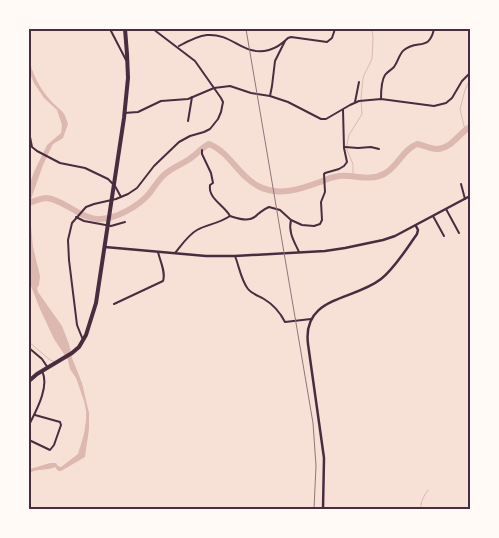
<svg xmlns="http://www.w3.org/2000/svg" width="499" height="538" viewBox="0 0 499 538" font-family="Roboto,sans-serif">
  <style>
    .water { fill: #dcb8b0 }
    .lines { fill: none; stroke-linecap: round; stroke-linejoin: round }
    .stream { stroke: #dcb8b0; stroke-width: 1 }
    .river { stroke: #dcb8b0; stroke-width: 6 }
    .minor { stroke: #4a2c40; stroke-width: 2 }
    .tertiary { stroke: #4a2c40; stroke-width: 2.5 }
    .trunk { stroke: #4a2c40; stroke-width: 4 }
    .rail { stroke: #8f747c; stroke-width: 1 }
    .neatline { fill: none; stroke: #4a2c40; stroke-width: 2 }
  </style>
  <rect width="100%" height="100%" fill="#f7e1d7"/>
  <g class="water">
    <path d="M 29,56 C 31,73 40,89 52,102 C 62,112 64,110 68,124 L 63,138 L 53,144 L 43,165 L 29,205 L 29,186 L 34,172 L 47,145 L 61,133 L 62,125 L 57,110 L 44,98 L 34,83 L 29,71 Z"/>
    <path d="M 29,206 L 33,247 L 40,276 L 39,285 L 37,288 L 38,292 L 62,326 L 69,344 L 72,358 L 82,383 L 89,413 L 89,429 L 85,457 L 61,471 L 58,471 L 55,467 C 47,471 39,468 29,473 L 30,469 L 50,463 L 56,463 L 58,466 L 61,467 L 78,454 L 84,434 L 86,420 L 86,411 L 84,401 L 76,378 L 70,369 L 68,360 L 54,339 L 40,309 L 29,281 Z"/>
  </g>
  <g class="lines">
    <g class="stream">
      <polyline points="465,130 460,109 465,90 470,79"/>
      <polyline points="353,177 353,164 347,150 347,144 349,135 362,114 361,98 363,79 364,75 372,59 373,38 372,29"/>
      <polyline points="29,342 50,360 56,362"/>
      <polyline points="29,507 30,509"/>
      <polyline points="69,509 73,509"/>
      <path d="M 421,509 C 420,502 424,496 428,490"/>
    </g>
    <path class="river" d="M 29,203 C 34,201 42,198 47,198 C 65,200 83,221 101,219 C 117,218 137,207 148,195 C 154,188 158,180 165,174 C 172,168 180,165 188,160 C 196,155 201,148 209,144 C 230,152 238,176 258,186 C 278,197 301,189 320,182 C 326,179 332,177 339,176 C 354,174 369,182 384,174 C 398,167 402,150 417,144 C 423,145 430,149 437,149 C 451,149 459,133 470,127"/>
    <g class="minor">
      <polyline points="110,29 126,60"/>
      <path d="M 179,46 C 188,41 197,36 207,35 C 233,33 243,57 269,50 C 276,48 283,43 288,38 L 291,37 L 327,42 L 332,38 L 335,29"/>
      <polyline points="270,96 272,86 275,61 285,41"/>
      <path d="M 381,99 C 381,92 381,81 385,75 C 387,72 391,70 394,67 C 398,62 399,54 404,50 C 417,39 429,52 434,29"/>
      <polyline points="355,102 359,82"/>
      <polyline points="124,113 138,112 161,101 188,99 214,88 230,86 251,93 270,96 288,102 321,119 326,119 350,105 359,101 381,99 434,106 446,103 452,98 462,81 470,73 470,68"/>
      <polyline points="188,121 192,97"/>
      <polyline points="29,132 32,147 37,151 60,163 85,168 108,179 115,186 121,197"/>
      <polyline points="345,147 358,148 371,147 379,149"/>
      <path d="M 202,150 L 202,154 L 211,173 L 213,183 L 210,185 C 208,199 224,205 230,216"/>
      <polyline points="461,184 465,199"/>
      <polyline points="446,209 459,233"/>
      <polyline points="433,216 444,236"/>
      <polyline points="76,217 84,221 111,226 125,222"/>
      <path d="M 291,220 C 288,232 294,241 299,252"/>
      <path d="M 175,253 C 181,246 188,235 197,230 C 208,224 218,224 230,216 C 240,219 250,223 258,214 C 262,211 264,209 269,207 L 280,210 L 291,220 L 302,225 L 314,226 L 320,224 L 322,220 L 321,202 L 325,192 L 324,174 L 325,173 L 339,169 L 344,166 L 347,162 L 344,148 L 343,110"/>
      <path d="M 235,256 C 239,266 241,280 248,289 C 252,294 259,296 264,299 C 274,305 280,312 285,322 L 311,319"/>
      <path d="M 114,304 L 163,281 C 166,272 160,261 158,252"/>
      <polyline points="83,340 77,325 69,260 68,240 72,223 86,207 94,204 116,199 128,194 137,188 154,166 179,142 190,136 204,132 210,129 218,119 221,112 223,102 221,98 195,61 153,29"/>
      <polyline points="29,348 42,359 48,368"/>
      <path d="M 29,425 C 36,411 50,386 42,371"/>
      <polyline points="29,440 50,450 54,445 61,425 60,422 35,415"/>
    </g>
    <g class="tertiary">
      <polyline points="105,247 206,256 235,256 325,251 345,248 383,240 395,236 470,196"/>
      <path d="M 323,509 L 324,458 L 308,344 C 302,296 353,301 381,279 C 395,268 407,248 417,234 L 418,230 L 416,226"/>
    </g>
    <polyline class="trunk" points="29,381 37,374 72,353 79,347 86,335 96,303 124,118 128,78 127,54 125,29"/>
    <polyline class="rail" points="246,29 313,423 316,466 314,509"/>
  </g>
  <rect width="499" height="538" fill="none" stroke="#fffaf5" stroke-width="60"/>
  <rect x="30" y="30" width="439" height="478" class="neatline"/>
</svg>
